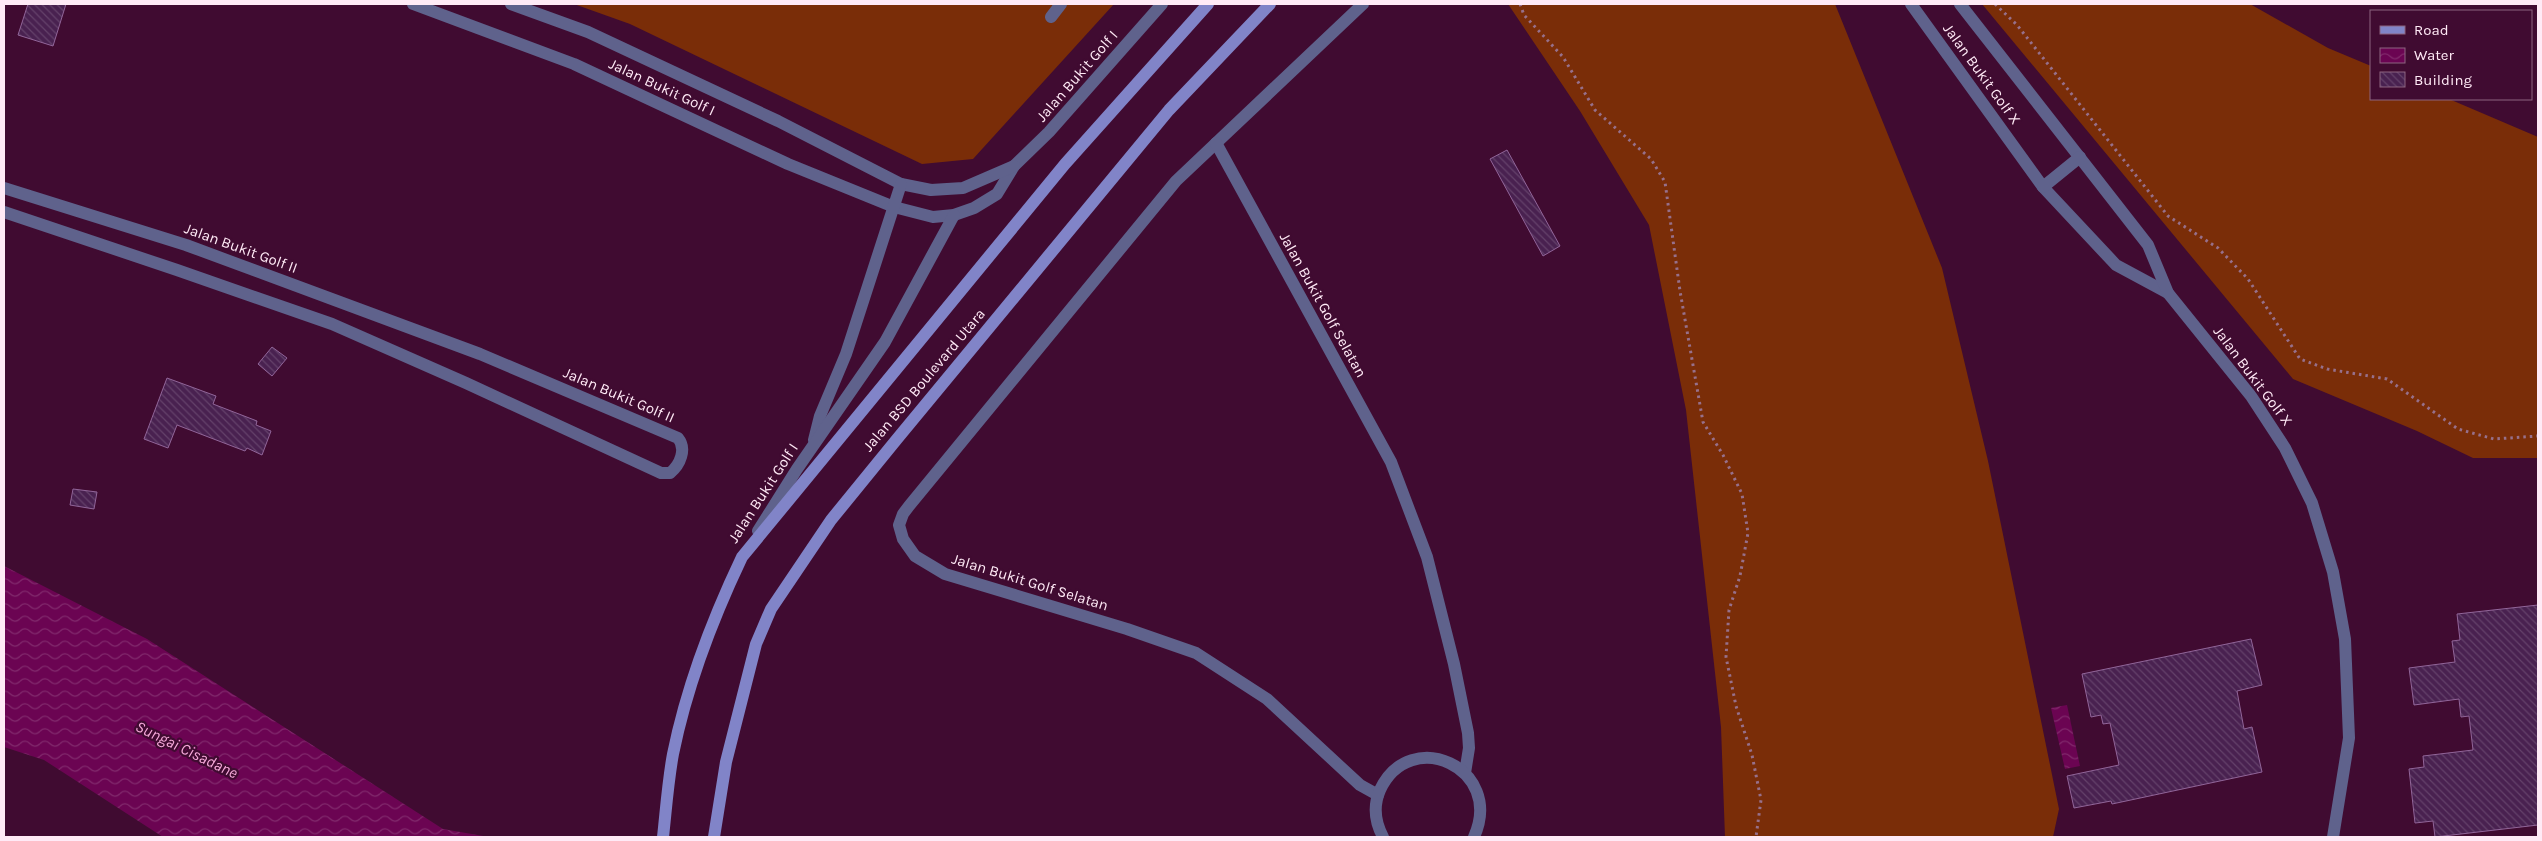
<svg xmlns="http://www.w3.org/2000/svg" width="2542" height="841" viewBox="0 0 2542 841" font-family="Karla,sans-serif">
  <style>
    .grass { fill: #7a2d08 }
    .water { fill: url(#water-waves) }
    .building { fill: url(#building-back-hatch); stroke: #916599 }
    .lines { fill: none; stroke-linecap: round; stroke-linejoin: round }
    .path { stroke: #97708b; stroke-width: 3; stroke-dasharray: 2.5 4; stroke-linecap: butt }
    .lane { stroke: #5f628c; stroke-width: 12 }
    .street { stroke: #5f628c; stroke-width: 12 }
    .secondary { stroke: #8184c8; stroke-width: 12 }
    .labels { text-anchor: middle; stroke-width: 4.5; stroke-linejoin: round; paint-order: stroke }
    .street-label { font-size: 15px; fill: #ffeaf6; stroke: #400b31 }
    .water-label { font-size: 16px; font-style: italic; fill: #f6a9da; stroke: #400b31 }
  </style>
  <defs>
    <pattern id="water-waves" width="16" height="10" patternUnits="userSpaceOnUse" patternTransform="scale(1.25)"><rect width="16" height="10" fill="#6b0452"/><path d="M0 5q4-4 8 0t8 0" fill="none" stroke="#81296c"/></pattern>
    <pattern id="building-back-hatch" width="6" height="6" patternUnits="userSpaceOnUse" patternTransform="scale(1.25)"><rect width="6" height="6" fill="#492150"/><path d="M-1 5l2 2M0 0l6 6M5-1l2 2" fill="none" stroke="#64416a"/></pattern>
  </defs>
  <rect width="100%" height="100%" fill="#400b31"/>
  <g class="grass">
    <polygon points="574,4 1114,4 973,159 922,164 630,24"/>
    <polygon points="1508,4 1835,4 1942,268 1988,461 2059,809 2053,837 1725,837 1721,727 1686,410 1649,225 1580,111"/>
    <polygon points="1982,4 2250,4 2328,48 2371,66 2371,99 2449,99 2538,137 2538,458 2473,458 2417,431 2293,379"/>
  </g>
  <g class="water">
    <polygon points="4,566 147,639 443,829 489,837 163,837 44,760 4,747"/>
    <polygon points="2067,705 2080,766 2065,769 2051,708"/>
  </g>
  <g class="building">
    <polygon points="28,4 66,4 53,46 18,35"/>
    <polygon points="1507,150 1560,246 1543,256 1490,159"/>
    <polygon points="272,347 287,358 272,376 258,364"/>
    <polygon points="167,378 216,396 213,404 257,421 256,425 271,431 262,455 247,448 245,451 177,425 168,448 144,439"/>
    <polygon points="73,489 97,492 94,509 70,505"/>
    <polygon points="2538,605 2538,825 2435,837 2433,821 2415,823 2409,769 2424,767 2423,756 2473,750 2469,716 2461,717 2459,699 2414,705 2409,668 2455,662 2452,641 2460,640 2457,614"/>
    <polygon points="2251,639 2262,685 2237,691 2244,729 2252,727 2262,772 2112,804 2111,801 2074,808 2067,776 2119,765 2110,723 2103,724 2101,715 2091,717 2082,674"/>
  </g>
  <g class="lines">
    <g class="path">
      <polyline points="1520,4 1524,15 1563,57 1595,110 1651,159 1665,182 1680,291 1703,422 1723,455 1742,494 1748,533 1740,576 1729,610 1726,657 1736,706 1752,755 1761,800 1756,837"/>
      <polyline points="1995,4 2017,25 2168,216 2218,248 2248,279 2300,359 2327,369 2387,379 2458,429 2494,439 2538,436"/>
    </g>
    <polyline class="lane" points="1051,17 1061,4"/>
    <g class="street">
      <polyline points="413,4 574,64 788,164 894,207 933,217 954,215 974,208 997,194 1014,166 1049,132 1162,4"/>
      <polyline points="511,4 588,32 778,121 901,184 931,190 963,188 1014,166"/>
      <polyline points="1363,4 1176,181 909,506 903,514 899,525 903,539 915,556 945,574 1127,629 1196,653 1267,699 1360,785 1378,795"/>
      <polyline points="1911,4 2043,187 2116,265 2168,293"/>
      <polyline points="1960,4 2148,245 2168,293 2251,396 2285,448 2312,503 2333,572 2345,639 2349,738 2333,837"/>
      <polyline points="1216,143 1391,462 1427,557 1454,664 1468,733 1469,748 1465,773"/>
      <polyline points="2043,187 2080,157"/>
      <path d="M 4,188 L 186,245 L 480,354 L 678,438 C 687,449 680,465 670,473 L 661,473 L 466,383 L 332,324 L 177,270 L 4,212"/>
      <polyline points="814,440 820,416 846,354 901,184"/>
      <polyline points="758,531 797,469 885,342 954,215"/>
      <path d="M 1383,837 C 1375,822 1373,806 1380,790 C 1410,725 1505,768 1474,837"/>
    </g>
    <g class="secondary">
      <path d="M 663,837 C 666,810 668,781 673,754 C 687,685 712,620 742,557 L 1065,164 L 1208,4"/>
      <polyline points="714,837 726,762 756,644 771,609 831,520 897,439 1169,110 1270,4"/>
    </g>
  </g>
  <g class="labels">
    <g class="street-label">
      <text transform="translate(1982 74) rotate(54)" y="5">Jalan Bukit Golf X</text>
      <text transform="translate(1077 76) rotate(-49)" y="5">Jalan Bukit Golf I</text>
      <text transform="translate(662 87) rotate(25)" y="5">Jalan Bukit Golf I</text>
      <text transform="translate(241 248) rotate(20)" y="5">Jalan Bukit Golf II</text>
      <text transform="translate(1323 305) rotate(61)" y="5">Jalan Bukit Golf Selatan</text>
      <text transform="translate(2253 376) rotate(53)" y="5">Jalan Bukit Golf X</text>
      <text transform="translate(924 380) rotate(-50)" y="5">Jalan BSD Boulevard Utara</text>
      <text transform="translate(619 395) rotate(23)" y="5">Jalan Bukit Golf II</text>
      <text transform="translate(763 493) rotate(-57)" y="5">Jalan Bukit Golf I</text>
      <text transform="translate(1030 582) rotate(17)" y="5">Jalan Bukit Golf Selatan</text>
    </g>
    <g class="water-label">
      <text transform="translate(187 749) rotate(26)" y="6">Sungai Cisadane</text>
    </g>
  </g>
  <rect width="2542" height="841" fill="none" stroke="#ffeaf6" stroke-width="10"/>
  <rect x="2370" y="10" width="162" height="90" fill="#400b31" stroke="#8c6480"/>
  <rect x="2380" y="26" width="25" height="8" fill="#8184c8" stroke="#8c6480"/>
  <text x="2414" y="35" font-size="15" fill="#ffeaf6">Road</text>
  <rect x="2380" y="48" width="25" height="15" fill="url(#water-waves)" stroke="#8c6480"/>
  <text x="2414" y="60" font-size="15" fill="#ffeaf6">Water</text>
  <rect x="2380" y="72" width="25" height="15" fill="url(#building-back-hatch)" stroke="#8c6480"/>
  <text x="2414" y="85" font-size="15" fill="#ffeaf6">Building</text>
</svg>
